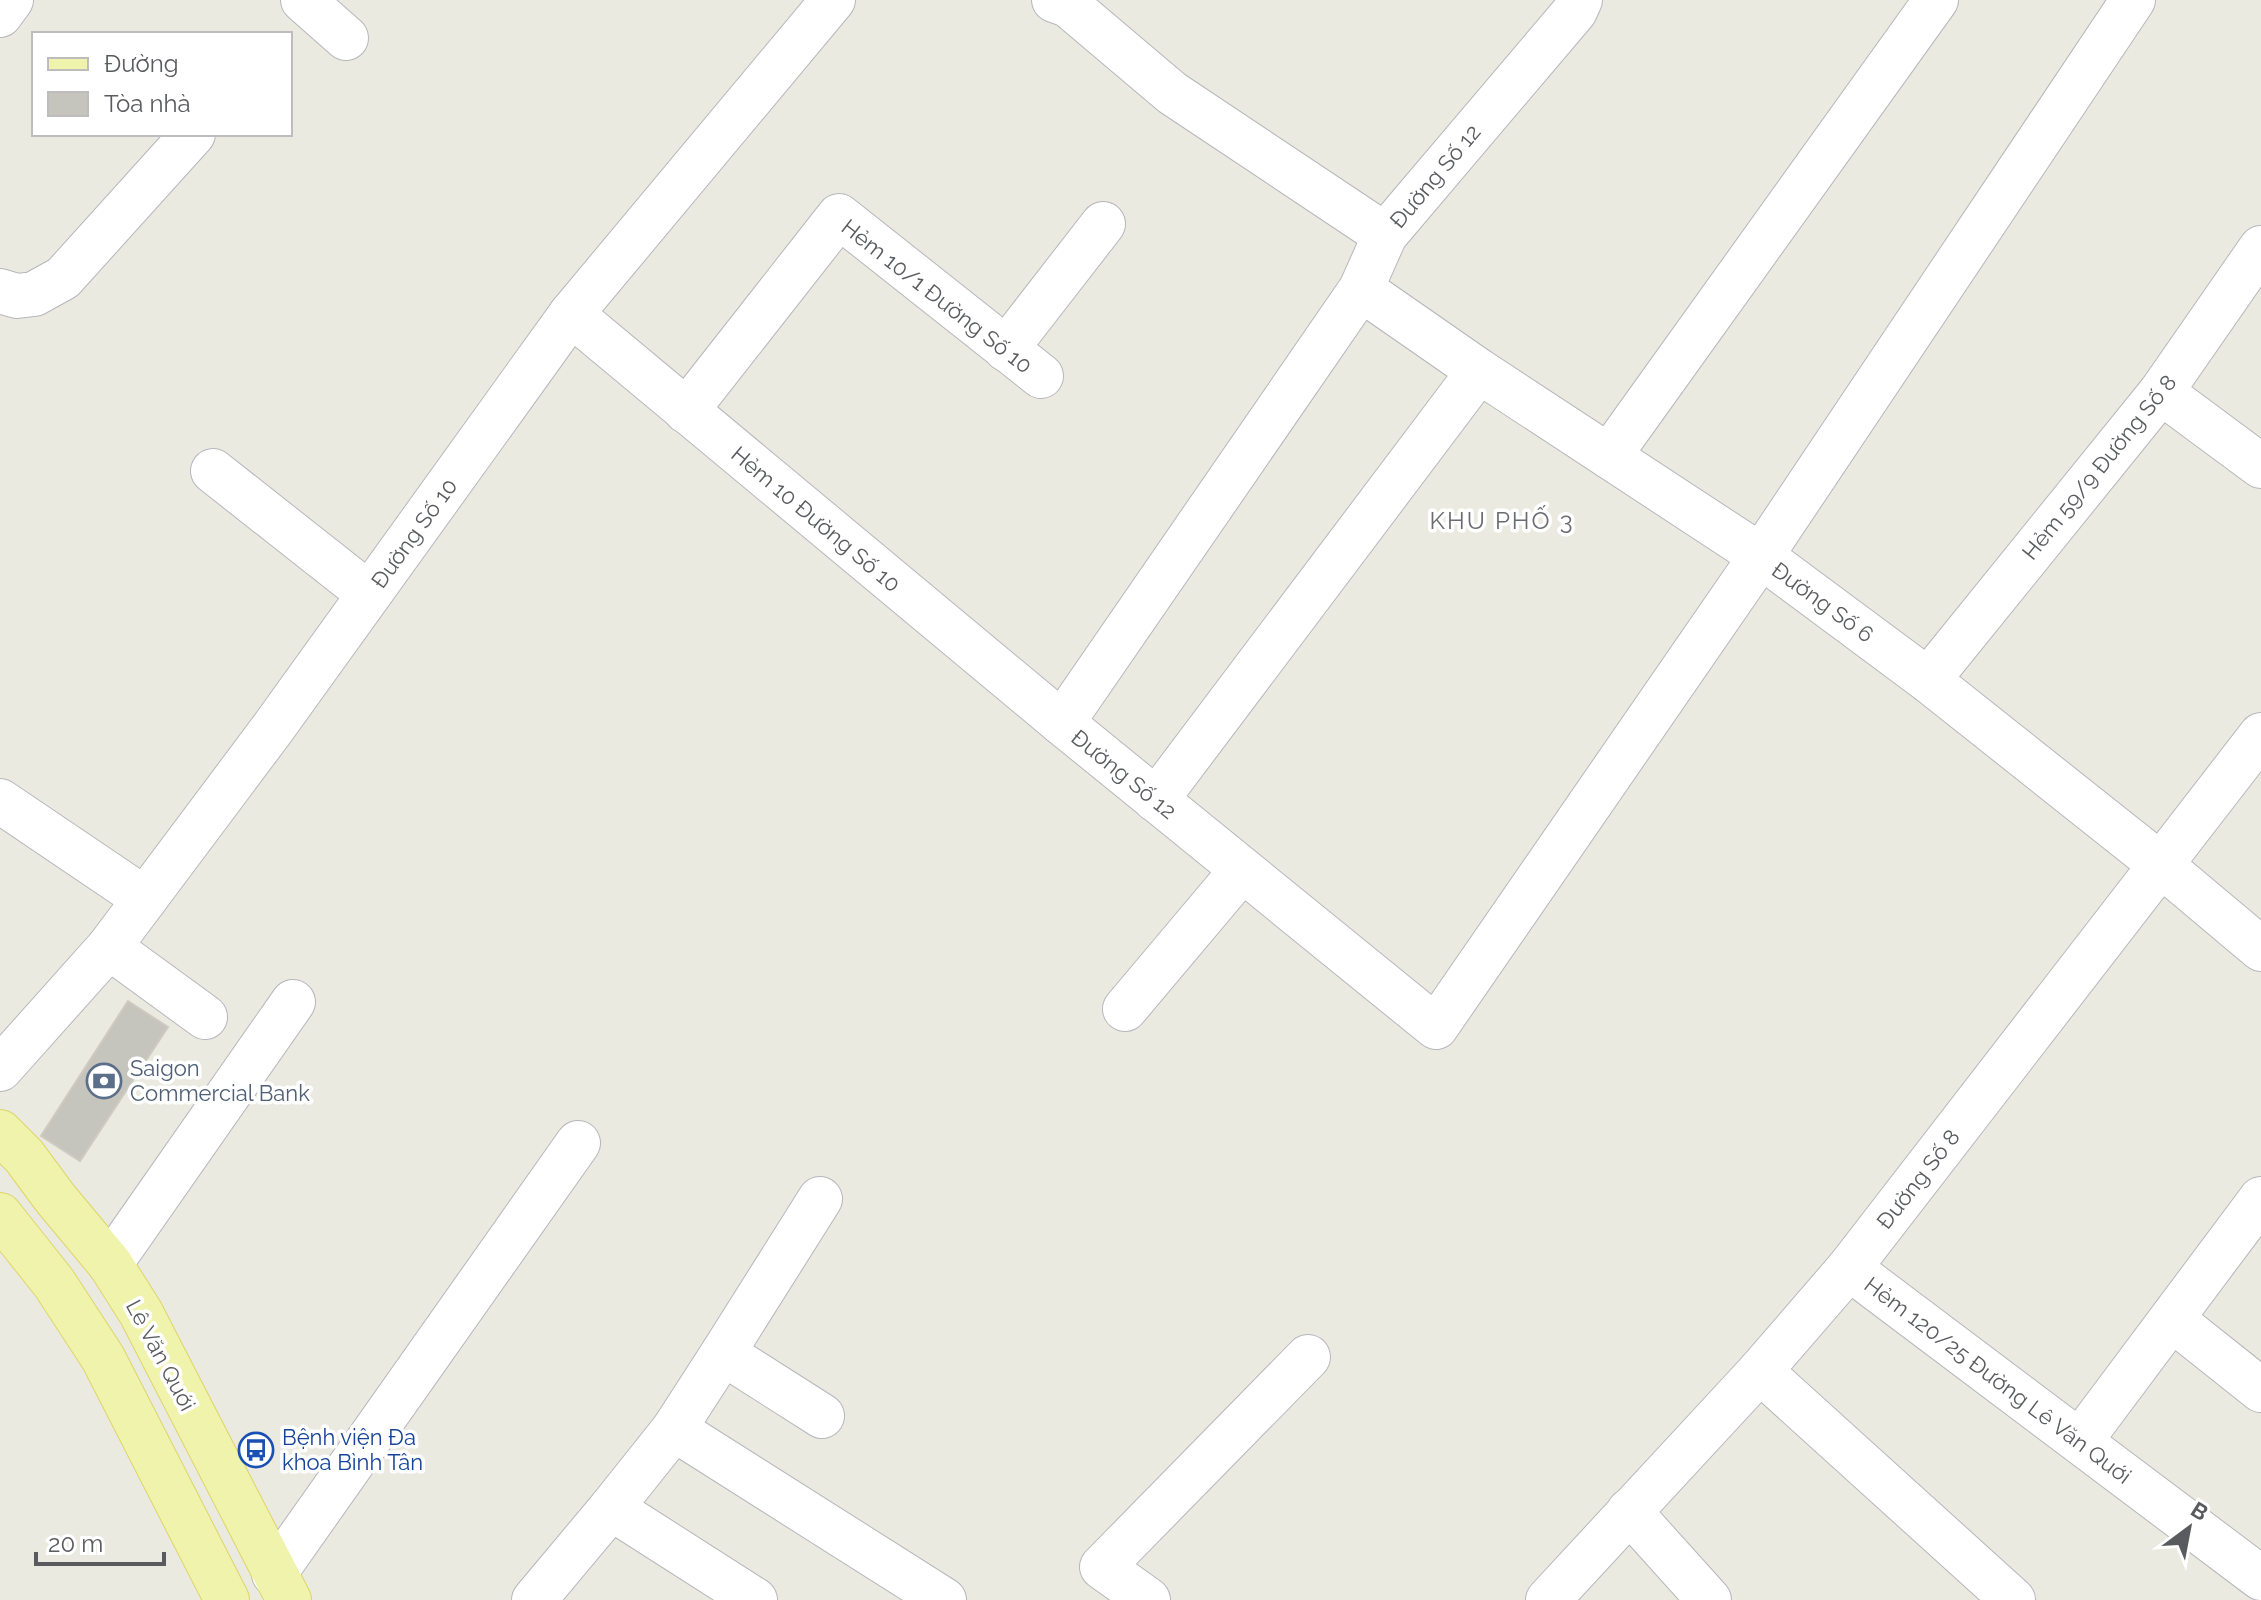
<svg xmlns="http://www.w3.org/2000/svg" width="2261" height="1600" viewBox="0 0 2261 1600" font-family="Raleway,sans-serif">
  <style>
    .building { fill: #c5c4bd; stroke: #ceccc0; stroke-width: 2 }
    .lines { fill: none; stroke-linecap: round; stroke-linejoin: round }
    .minor-casing { stroke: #b6b7bc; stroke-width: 46 }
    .major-casing { stroke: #ded566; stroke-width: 46 }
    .minor { stroke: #fff; stroke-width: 44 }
    .major { stroke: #f0f3ac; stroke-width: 44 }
    .labels { text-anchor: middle; stroke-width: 7; stroke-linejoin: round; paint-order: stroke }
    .street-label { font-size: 22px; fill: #595b5f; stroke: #fff }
    .service-label { font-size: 22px; fill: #4e5e75; stroke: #fff; text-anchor: start }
    .transit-label { font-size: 22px; fill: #164399; stroke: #fff; text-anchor: start }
    .neighbourhood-label { font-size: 24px; letter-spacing: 2px; fill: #6a6c71; stroke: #fff }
  </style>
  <rect width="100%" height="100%" fill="#eaeae1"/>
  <polygon class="building" points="128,1001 168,1027 80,1161 41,1136"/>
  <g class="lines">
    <g class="minor-casing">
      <g id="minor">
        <polyline points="303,0 346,38"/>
        <polyline points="1054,0 1068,5 1172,93 1385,235"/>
        <polyline points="0,15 11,0"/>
        <polyline points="1361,289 1479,371 1761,556 1928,680 2161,865 2261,949"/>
        <polyline points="0,291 17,296 34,294 63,278 193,134"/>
        <polyline points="571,314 1062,723 1436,1027 1761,556 2133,0"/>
        <polyline points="1006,349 1103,224"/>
        <polyline points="2161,392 2261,466"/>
        <polyline points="686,411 839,216 1041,376"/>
        <polyline points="1609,456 1936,0"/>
        <polyline points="213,471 369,594"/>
        <polyline points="1928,680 2161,392 2261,248"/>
        <polyline points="1062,723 1361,289 1385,235 1575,11 1580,0"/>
        <polyline points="1156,800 1479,371"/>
        <polyline points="0,801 145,899"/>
        <polyline points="109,947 205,1017"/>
        <polyline points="1125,1009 1242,870"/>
        <polyline points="0,1069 109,947 145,899 273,728 571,314 833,0"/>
        <polyline points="110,1264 293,1002"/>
        <polyline points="1849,1268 2261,1578"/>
        <polyline points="2173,1320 2261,1390"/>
        <polyline points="723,1353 820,1199"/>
        <polyline points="1760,1371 2013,1600"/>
        <polyline points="674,1429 723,1353 822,1416"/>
        <polyline points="2080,1441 2261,1199"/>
        <polyline points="611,1508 674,1429 944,1600"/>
        <polyline points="1629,1511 1709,1600"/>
        <polyline points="274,1574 578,1143"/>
        <polyline points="534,1600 611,1508 755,1600"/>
        <polyline points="1148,1600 1102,1567 1308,1357"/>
        <polyline points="1548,1600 1760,1371 1849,1268 2261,735"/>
      </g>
    </g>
    <g class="major-casing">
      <g id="major">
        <polyline points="0,1132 24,1156 55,1198 110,1264 141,1313 289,1600"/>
        <polyline points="0,1215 54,1283 103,1358 227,1600"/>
      </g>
    </g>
    <use href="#minor" class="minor"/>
    <use href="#major" class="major"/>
  </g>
  <defs>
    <g id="bank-ring" transform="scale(1.8)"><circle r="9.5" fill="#fff" stroke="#5c6f8a" stroke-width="1.5"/><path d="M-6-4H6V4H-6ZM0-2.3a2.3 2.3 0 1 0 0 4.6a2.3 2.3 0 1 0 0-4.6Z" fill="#5c6f8a"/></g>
    <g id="bus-ring" transform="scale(1.8)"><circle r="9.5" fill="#fff" stroke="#1a4fb4" stroke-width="1.5"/><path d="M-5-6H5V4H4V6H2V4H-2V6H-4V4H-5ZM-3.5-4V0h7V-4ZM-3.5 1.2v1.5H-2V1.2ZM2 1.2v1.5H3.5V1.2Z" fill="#1a4fb4"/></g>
  </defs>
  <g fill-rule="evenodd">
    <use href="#bank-ring" x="104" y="1081"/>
    <use href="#bus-ring" x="256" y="1450"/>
  </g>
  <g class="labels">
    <g class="street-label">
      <text transform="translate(1435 176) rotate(-50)" y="8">Đường Số 12</text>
      <text transform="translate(937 296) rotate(38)" y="8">Hẻm 10/1 Đường Số 10</text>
      <text transform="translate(2099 467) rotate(-51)" y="8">Hẻm 59/9 Đường Số 8</text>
      <text transform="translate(816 519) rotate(40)" y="8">Hẻm 10 Đường Số 10</text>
      <text transform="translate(414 533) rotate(-54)" y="8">Đường Số 10</text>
      <text transform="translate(1823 602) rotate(36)" y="8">Đường Số 6</text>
      <text transform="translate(1124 774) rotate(39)" y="8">Đường Số 12</text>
      <text transform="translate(1918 1179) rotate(-52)" y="8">Đường Số 8</text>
      <text transform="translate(161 1355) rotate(62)" y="8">Lê Văn Quới</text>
      <text transform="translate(1998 1380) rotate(37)" y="8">Hẻm 120/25 Đường Lê Văn Quới</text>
    </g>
    <g class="service-label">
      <text x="130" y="1076">Saigon<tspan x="130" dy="25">Commercial Bank</tspan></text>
    </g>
    <g class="transit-label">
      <text x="282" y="1445">Bệnh viện Đa<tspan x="282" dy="25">khoa Bình Tân</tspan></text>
    </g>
    <g class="neighbourhood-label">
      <text x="1502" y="529">KHU PHỐ 3</text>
    </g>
  </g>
  <rect x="32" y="32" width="260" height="104" fill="#ffffff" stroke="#bdbdbf" stroke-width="2"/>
  <rect x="48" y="58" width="40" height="12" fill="#f0f3ac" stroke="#bdbdbf" stroke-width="2"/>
  <text x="104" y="72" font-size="24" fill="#595b5f">Đường</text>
  <rect x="48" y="92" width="40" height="24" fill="#c5c4bd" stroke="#bdbdbf" stroke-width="2"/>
  <text x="104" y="112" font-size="24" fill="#595b5f">Tòa nhà</text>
  <g transform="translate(2189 1528) rotate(32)" stroke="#ffffff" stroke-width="6" paint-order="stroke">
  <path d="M0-6L14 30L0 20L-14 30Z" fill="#595b5f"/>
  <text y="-12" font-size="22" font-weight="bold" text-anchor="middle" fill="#595b5f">B</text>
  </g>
  <path d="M36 1552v12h128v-12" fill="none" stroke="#595b5f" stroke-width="4"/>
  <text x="48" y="1552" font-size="24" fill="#595b5f" stroke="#ffffff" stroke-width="6" paint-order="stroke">20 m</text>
</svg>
